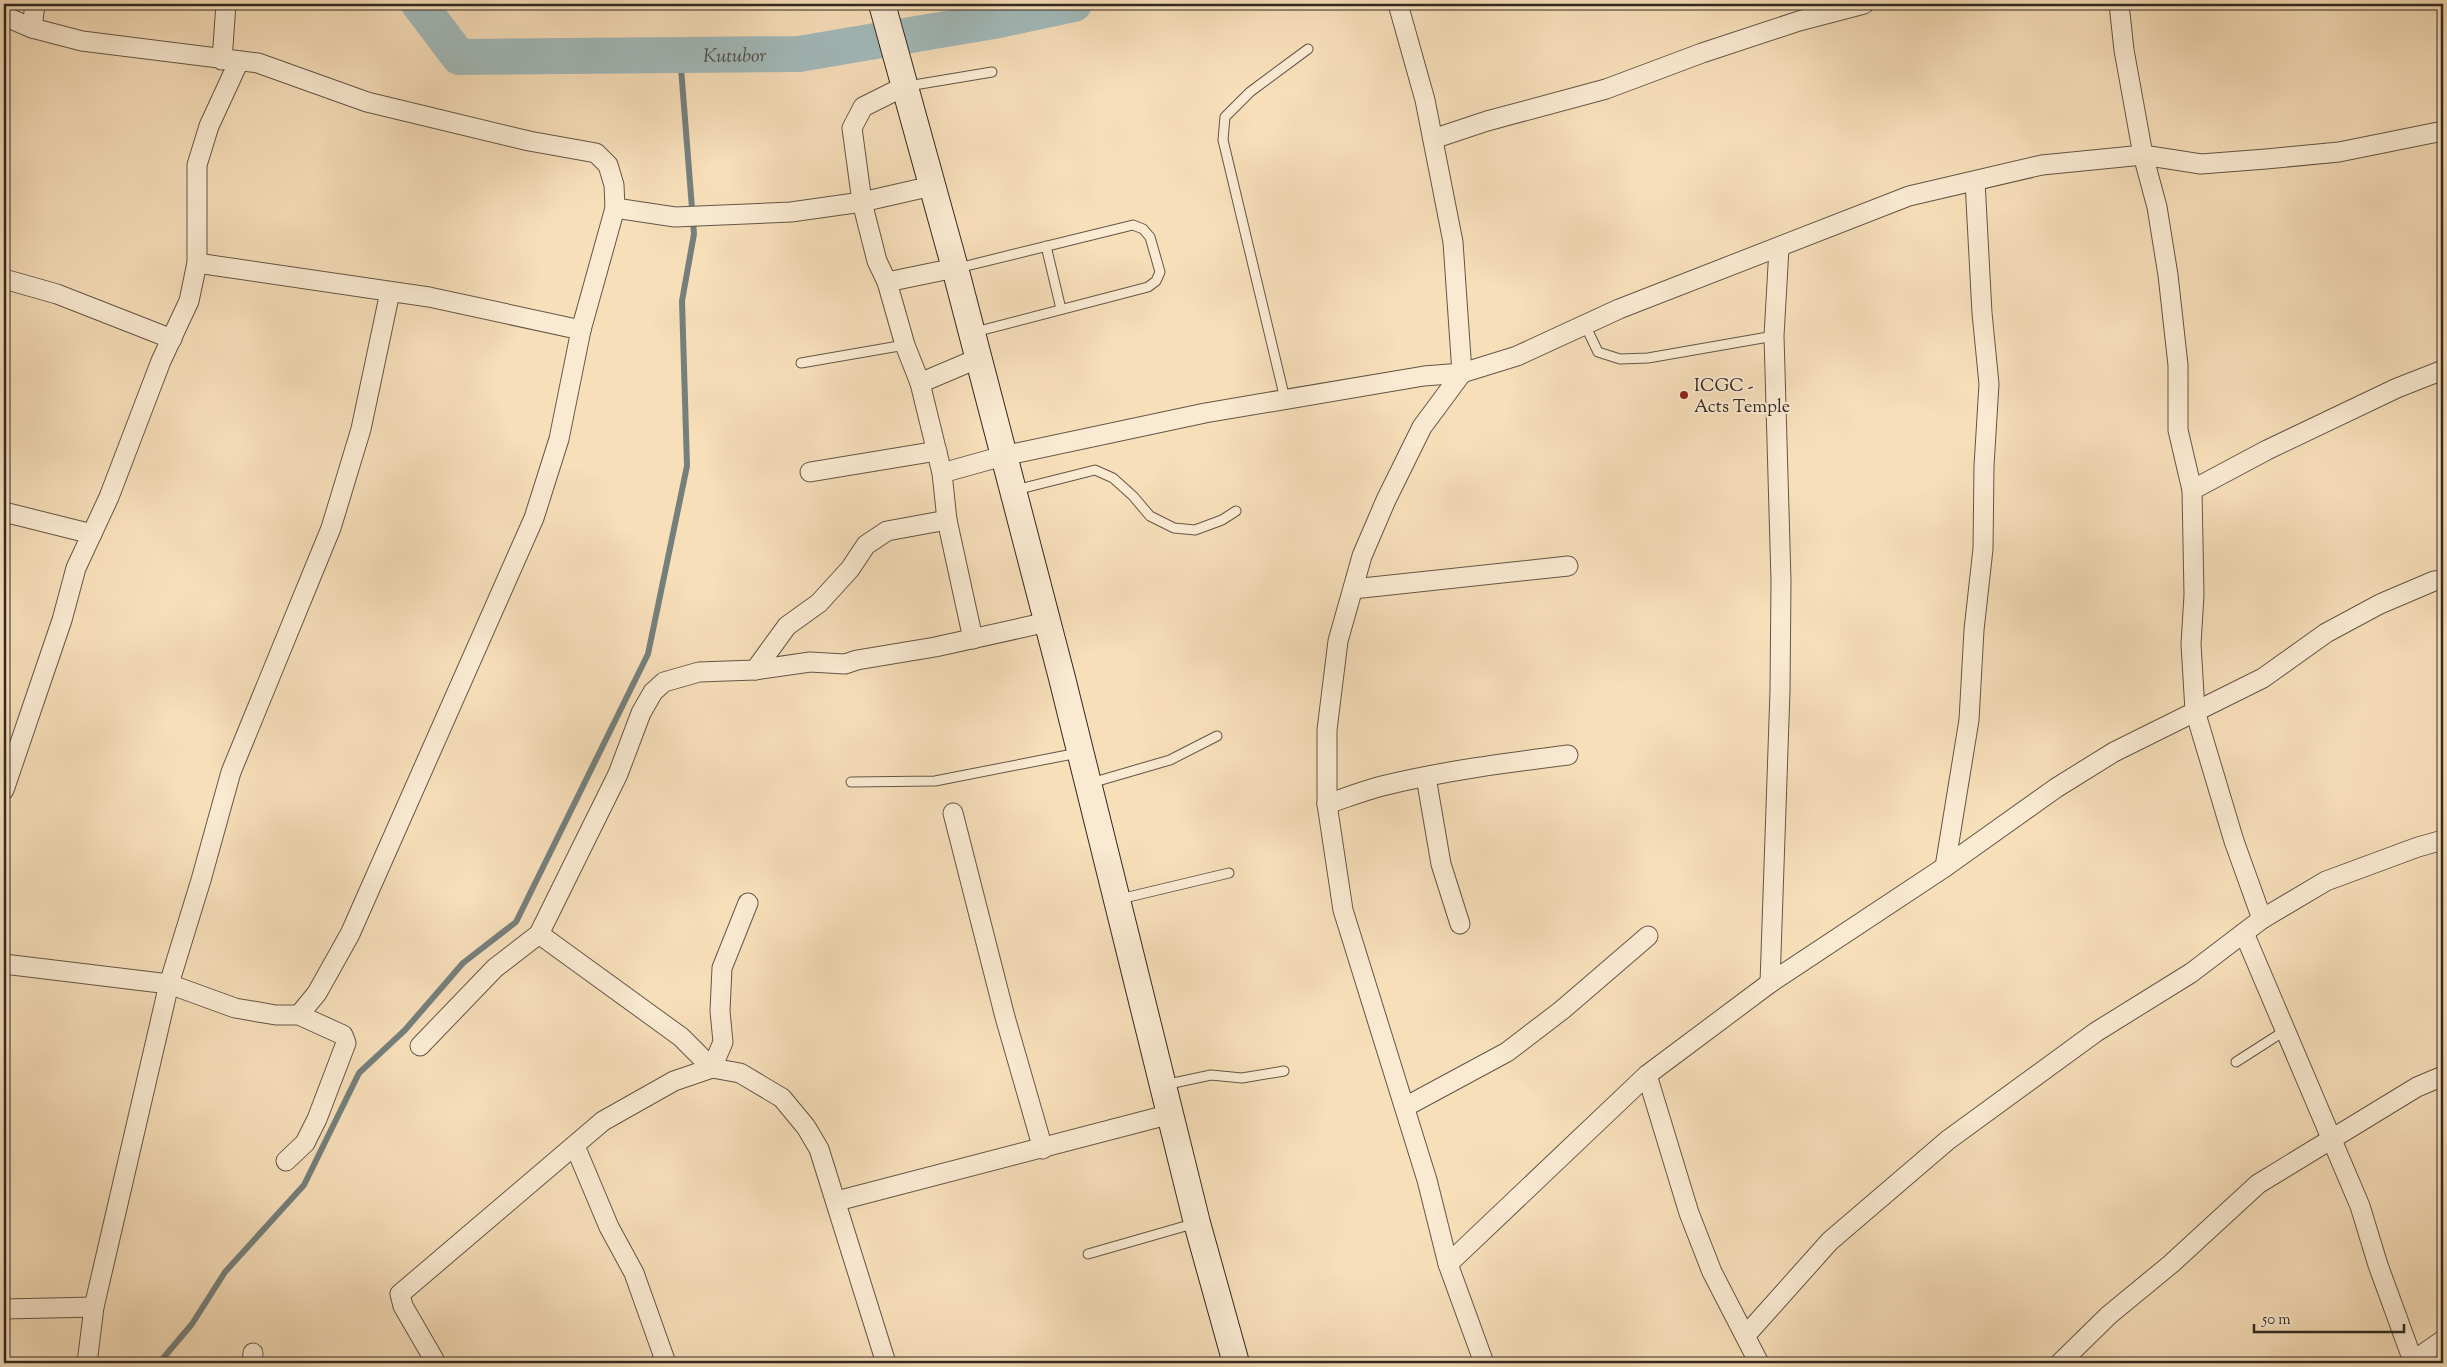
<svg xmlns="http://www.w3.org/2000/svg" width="2447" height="1367" viewBox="0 0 2447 1367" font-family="'Sorts Mill Goudy',serif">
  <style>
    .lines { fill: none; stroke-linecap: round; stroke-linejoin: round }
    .stream { stroke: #75807d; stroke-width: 6 }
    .river { stroke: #a2babb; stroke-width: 36 }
    .lane-casing { stroke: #635646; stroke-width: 11 }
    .street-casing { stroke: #635646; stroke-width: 21 }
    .secondary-casing { stroke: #322920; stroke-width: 28 }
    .lane { stroke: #faead2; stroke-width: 9 }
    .street { stroke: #faead2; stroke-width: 19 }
    .secondary { stroke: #faead2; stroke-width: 26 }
    .poi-dot { fill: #8f2418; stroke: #faead2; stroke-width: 2 }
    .labels { text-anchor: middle; stroke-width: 4; stroke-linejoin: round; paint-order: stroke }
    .poi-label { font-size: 18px; fill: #322920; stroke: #faead2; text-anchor: start }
    .water-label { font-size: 19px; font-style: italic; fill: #4e4d47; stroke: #faead2 }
  </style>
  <rect width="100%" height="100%" fill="#f7dfba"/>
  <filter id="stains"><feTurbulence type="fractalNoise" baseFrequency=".004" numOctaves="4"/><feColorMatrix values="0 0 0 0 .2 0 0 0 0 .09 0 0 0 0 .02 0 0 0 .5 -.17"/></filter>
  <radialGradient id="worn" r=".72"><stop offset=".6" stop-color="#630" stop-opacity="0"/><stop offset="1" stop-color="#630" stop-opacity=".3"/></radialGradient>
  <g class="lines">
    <polyline class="stream" points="159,1363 192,1324 225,1272 304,1185 359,1073 405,1030 463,963 516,922 648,654 687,466 682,301 694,234 680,55"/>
    <path class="river" id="s1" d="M 419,4 L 459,57 L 799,54 L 999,20 L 1074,4"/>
    <g class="lane-casing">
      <g id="lane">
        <polyline points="908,86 992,72"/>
        <polyline points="1046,246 1061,309"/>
        <polyline points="958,268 1133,225 1143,229 1150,237 1160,272 1156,281 1148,287 975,332"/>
        <polyline points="1585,325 1598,352 1620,359 1648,358 1774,336"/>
        <polyline points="801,363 905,345"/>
        <polyline points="1285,399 1223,140 1225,117 1250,92 1308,49"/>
        <polyline points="1016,490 1095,470 1113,478 1133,496 1150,516 1174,528 1195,530 1222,520 1236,511"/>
        <polyline points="851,782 935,781 1078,753"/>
        <polyline points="1091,783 1170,760 1217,736"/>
        <polyline points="1120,899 1229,873"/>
        <polyline points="2236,1062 2286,1030"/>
        <polyline points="1164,1085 1211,1075 1242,1078 1284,1071"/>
        <polyline points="1088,1254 1196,1223"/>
      </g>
    </g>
    <g class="street-casing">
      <g id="street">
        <polyline points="1398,4 1425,100 1453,242 1462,373 1422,427 1386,500 1362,556 1338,641 1327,730 1327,804 1343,910 1427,1180 1448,1264 1484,1363"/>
        <polyline points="2119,4 2124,50 2143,155 2157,207 2168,275 2178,365 2178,430 2192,490 2194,595 2191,644 2195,711 2234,841 2262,919"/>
        <polyline points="4,16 32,28 82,41 258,63 367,102 529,141 596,153 608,165 614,185 615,208 581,330 559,439 534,518 350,934 317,993 299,1015"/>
        <polyline points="32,28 35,4"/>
        <polyline points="222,60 226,4"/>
        <polyline points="905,86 863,107 852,128 862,202 877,261 887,282 905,345 920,383 979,358"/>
        <polyline points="1433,139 1487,121 1606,89 1702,53 1799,21 1864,4"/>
        <polyline points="615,208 675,217 791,212 862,202 932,186"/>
        <polyline points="197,263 429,297 581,330"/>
        <polyline points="4,279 57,294 172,339"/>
        <polyline points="887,282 955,268"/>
        <polyline points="920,383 942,473 947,520 973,639"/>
        <polyline points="810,472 937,451"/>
        <polyline points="942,473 1003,456 1205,413 1424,376 1462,373 1517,356 1619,309 1909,196 2042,165 2143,155 2201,164 2266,159 2339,152 2443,131"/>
        <polyline points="2192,490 2267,450 2397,388 2443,370"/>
        <polyline points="4,512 92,534"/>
        <polyline points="1353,589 1568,566"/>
        <polyline points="755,670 787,626 819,603 850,569 866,545 887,531 947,520"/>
        <polyline points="1426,777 1441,864 1460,924"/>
        <polyline points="4,790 62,620 76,568 109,497 161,361 189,301 197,263 197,165 209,126 239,61"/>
        <path d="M 1327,804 C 1345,798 1363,791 1382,786 C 1443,771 1505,763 1568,755"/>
        <polyline points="953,813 1005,1017 1043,1149"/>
        <polyline points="1945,867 1969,720 1974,630 1983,549 1984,466 1989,384 1982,313 1975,181"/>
        <polyline points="2244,933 2360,1206 2378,1265 2413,1361"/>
        <polyline points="539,934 681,1037 712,1068 740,1073 782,1098 806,1127 819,1149 886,1363"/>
        <polyline points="4,964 169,984 235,1008 276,1015 299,1015 343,1035 346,1043 317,1119 305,1143 286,1161"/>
        <polyline points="1770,983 1780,691 1781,581 1774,336 1779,248"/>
        <polyline points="420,1046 495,968 539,934 618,774 641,713 653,692 664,682 699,672 755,670 810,662 845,664 857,660 935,647 1048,622"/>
        <polyline points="1647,1075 1689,1213 1712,1272 1759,1363"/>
        <polyline points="1405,1107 1507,1052 1562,1010 1648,936"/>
        <polyline points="575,1146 609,1227 634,1273 666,1363"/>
        <polyline points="837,1201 1171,1114"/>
        <polyline points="1448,1264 1647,1075 1770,983 1945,867 2056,788 2114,752 2263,678 2326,633 2380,604 2434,581 2443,580"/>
        <polyline points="4,1309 94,1307"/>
        <polyline points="1746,1335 1830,1241 1948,1140 2096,1032 2191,973 2262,919 2326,881 2418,847 2443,840"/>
        <polyline points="87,1363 94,1307 169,984 201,880 231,772 331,528 361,429 390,292"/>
        <polyline points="252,1363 253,1353"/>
        <polyline points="436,1363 403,1306 400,1294 603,1121 674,1081 712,1068 723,1042 720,1011 722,968 748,903"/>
        <polyline points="2060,1363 2109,1315 2171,1264 2258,1184 2417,1087 2443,1076"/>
        <polyline points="2410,1363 2443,1340"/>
      </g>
    </g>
    <g class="secondary-casing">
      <polyline id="secondary" points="882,4 955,268 1062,678 1197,1223 1236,1363"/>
    </g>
    <use href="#lane" class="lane"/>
    <use href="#street" class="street"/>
    <use href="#secondary" class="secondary"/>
  </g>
  <circle class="poi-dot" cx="1684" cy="395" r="5"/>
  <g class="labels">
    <g class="poi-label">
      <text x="1694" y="391">ICGC -<tspan x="1694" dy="21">Acts Temple</tspan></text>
    </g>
    <g class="water-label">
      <text dy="7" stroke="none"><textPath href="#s1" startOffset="342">Kutubor</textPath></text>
    </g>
  </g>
  <rect width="2447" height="1367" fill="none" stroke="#f7dfba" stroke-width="20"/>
  <rect x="5" y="5" width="2437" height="1357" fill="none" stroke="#322920" stroke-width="2.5"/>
  <rect x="10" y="10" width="2427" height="1347" fill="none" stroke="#322920"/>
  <path d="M2254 1324v8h150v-8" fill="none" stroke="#322920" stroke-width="2.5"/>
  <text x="2262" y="1324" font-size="15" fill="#322920" stroke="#faead2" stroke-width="4" paint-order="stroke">50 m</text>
  <rect width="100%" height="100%" filter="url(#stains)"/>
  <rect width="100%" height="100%" fill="url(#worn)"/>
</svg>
